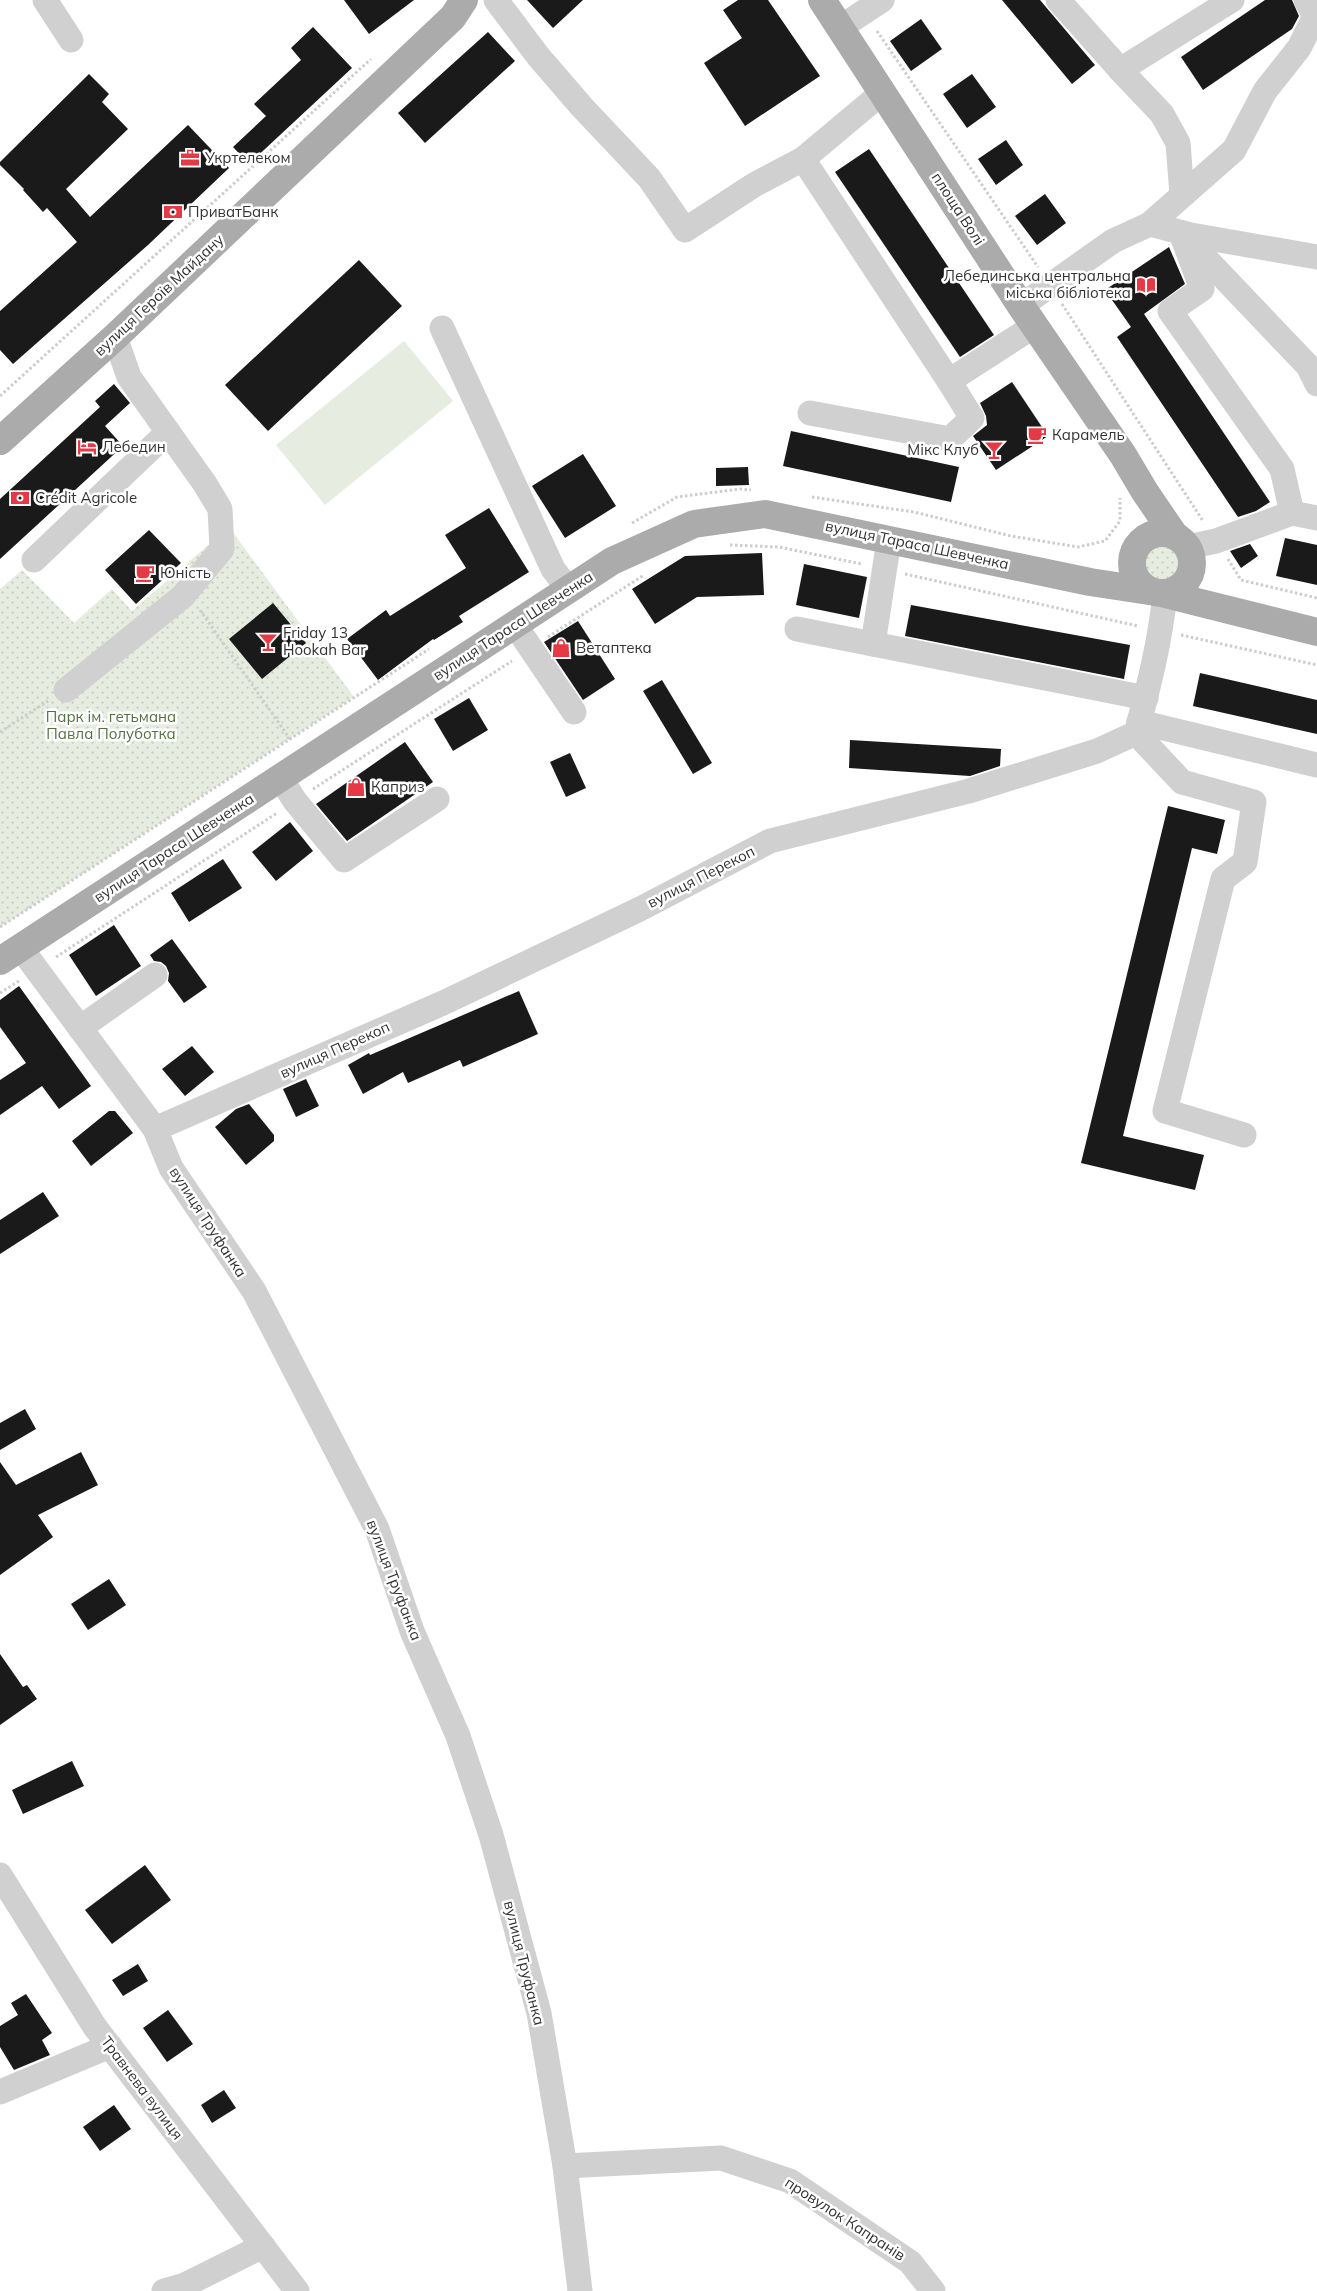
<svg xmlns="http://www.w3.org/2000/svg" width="1317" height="2291" viewBox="0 0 1317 2291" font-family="Mulish,sans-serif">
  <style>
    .grass { fill: url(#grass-dots) }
    .pitch { fill: #e6ecdf }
    .building { fill: #1a1a1a }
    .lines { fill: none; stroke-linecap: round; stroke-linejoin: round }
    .path { stroke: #cdcdcd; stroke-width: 3; stroke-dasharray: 2.5 2.5; stroke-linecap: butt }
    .minor { stroke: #d0d0d0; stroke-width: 25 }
    .major { stroke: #ababab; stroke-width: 28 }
    .labels { text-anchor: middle; stroke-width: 5; stroke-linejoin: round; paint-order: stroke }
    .poi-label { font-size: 15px; fill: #333; stroke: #fff; text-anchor: start }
    .street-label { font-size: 15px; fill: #333; stroke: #fff }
    .park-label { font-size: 15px; fill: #56703f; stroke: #fff }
  </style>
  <defs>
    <pattern id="grass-dots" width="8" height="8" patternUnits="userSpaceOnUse" patternTransform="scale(1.25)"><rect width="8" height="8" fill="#e6ecdf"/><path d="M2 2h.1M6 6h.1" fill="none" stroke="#c6cbc0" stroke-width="1.8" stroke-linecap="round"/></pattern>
  </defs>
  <rect width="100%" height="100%" fill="#fff"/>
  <g class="grass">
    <polygon points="229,527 354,697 0,927 0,589 22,570 74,623 112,589 132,611"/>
    <circle cx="1162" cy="563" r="16"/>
  </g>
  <polygon class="pitch" points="404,341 453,401 325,505 276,445"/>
  <g class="building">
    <polygon points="344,0 414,0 369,34"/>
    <polygon points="527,0 583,0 553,28"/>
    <polygon points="738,0 768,0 820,76 745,126 704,63 742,38 723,10"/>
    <polygon points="1002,0 1040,0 1095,65 1072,84"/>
    <polygon points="1265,0 1292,0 1299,16 1292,29 1203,90 1181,57"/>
    <polygon points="921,19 942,49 911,71 890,41"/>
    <polygon points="313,27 352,68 249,164 233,147 266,116 254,104 301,60 291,48"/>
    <polygon points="488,32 515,61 425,143 398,113"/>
    <polygon points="89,74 109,94 102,102 128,129 66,189 90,217 188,125 229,168 148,245 13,364 0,350 0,311 77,242 47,208 43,212 23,190 24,189 0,165 0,162"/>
    <polygon points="972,74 996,107 967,128 943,94"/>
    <polygon points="1006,140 1023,165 996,185 978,159"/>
    <polygon points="869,149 994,335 960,357 835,172"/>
    <polygon points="1045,194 1066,223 1037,245 1015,216"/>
    <polygon points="1169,247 1185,284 1144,314 1270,502 1256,511 1238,517 1117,337 1131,327 1105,290"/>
    <polygon points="359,260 402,306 268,431 225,385"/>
    <polygon points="1012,382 1048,436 996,470 973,436 987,425 986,416 980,403"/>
    <polygon points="114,384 130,403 105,426 123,446 0,559 0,499 100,407 95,401"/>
    <polygon points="791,431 959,467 951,502 783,466"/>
    <polygon points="583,454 616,506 565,538 532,486"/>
    <polygon points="748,467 749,485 716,486 716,468"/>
    <polygon points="489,508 529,572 459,616 463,622 434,640 433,639 378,680 347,639 386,610 390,616 466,568 445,535"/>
    <polygon points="149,530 181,563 136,604 105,570"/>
    <polygon points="1285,538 1317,545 1317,585 1276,576"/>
    <polygon points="1250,544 1258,556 1241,568 1230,551"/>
    <polygon points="762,553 764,595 697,597 655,624 632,589 685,556"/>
    <polygon points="804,564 867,577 859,618 796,605"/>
    <polygon points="273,603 306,643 262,679 229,639"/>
    <polygon points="911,605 1130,645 1124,679 905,636"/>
    <polygon points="578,621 615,679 583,700 544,642"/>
    <polygon points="1200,673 1317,700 1317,734 1193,706"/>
    <polygon points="662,680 712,763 693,774 643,691"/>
    <polygon points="469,698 488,730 453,751 434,719"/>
    <polygon points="850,740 1001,749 1000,766 970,776 849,768"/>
    <polygon points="405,742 433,782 347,841 316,804"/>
    <polygon points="570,753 586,788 566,797 550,762"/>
    <polygon points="1168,806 1225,820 1217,854 1192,848 1123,1136 1204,1155 1195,1190 1081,1163"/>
    <polygon points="290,822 313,851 276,881 252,852"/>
    <polygon points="223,859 242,888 189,922 171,893"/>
    <polygon points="114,925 141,966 96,996 69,955"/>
    <polygon points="172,939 207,987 184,1003 168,981 169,973 166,966 161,962 154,961 150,955"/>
    <polygon points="19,986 91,1086 59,1109 42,1086 0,1115 0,1080 26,1063 0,1027 0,1000"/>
    <polygon points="519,991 538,1034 463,1067 460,1060 408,1083 403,1072 363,1094 348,1065 369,1053 370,1055"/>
    <polygon points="192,1046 214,1072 185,1096 162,1069"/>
    <polygon points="306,1079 319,1106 296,1117 283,1089"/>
    <polygon points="249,1104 274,1135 274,1141 246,1165 215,1127 236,1109"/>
    <polygon points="109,1111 115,1111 133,1133 91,1166 72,1141"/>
    <polygon points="43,1192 59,1216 0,1254 0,1220"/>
    <polygon points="25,1409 36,1429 0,1450 0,1423"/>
    <polygon points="81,1452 98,1485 38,1515 53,1537 0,1575 0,1462 16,1485"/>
    <polygon points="109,1579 126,1605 88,1630 71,1604"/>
    <polygon points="0,1654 23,1687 27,1685 37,1699 0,1725"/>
    <polygon points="72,1761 84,1786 23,1814 12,1790"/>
    <polygon points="145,1865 171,1900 112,1944 85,1910"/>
    <polygon points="138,1964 148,1981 123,1996 112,1980"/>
    <polygon points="26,1994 52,2033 42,2040 50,2055 14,2070 0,2047 0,2026 18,2015 11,2003"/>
    <polygon points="168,2010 193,2044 167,2062 143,2028"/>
    <polygon points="224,2090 236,2108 212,2123 201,2105"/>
    <polygon points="114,2105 131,2129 100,2151 83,2127"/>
  </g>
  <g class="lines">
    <g class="path">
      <polyline points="877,31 1038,267"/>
      <polyline points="1062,304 1203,521"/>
      <polyline points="0,396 371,59"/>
      <polyline points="812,497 914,512 1011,536 1078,547 1105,541 1120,521 1120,498"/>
      <polyline points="632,523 677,497 740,489 751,490"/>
      <polyline points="730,545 779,547 862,564"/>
      <polyline points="1228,559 1241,580 1317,598"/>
      <polyline points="905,574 1138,626"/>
      <polyline points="200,610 290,739"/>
      <polyline points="1181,635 1317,665"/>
      <polyline points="548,637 644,575"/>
      <polyline points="0,732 48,701"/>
      <polyline points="313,789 512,661"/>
      <polyline points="0,927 429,649"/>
      <polyline points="56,957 277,813"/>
      <polyline points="0,993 19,981"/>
    </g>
    <g class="minor">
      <polyline points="45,0 71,40"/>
      <polyline points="496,0 538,56 582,107 649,178 685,230 754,185 803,159 883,92"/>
      <polyline points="1058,0 1124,74 1162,114 1178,143 1182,195"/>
      <polyline points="841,27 882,0"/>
      <polyline points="1120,70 1232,0"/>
      <polyline points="803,159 949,381"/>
      <polyline points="1150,224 1234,150 1265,91 1299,48 1315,16 1306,0"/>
      <polyline points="1181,233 1202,289 1170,311 1282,469 1292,513"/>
      <polyline points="1188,240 1308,366 1317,384"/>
      <polyline points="1021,306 1113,241 1150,224 1191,235 1317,257"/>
      <polyline points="442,328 553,569 569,590"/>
      <polyline points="810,413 950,439 972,418 949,381 1034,326"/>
      <polyline points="1188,547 1216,541 1292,513 1317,518"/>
      <polyline points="34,560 168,432"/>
      <polyline points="515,625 574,712"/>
      <polyline points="797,629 873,644 889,540"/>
      <polyline points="873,644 1146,698"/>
      <polyline points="66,690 183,596 222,549 220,509 205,484 129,377 115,337"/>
      <polyline points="1139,722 1317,765"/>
      <polyline points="1136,733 1182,782 1254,802 1245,862 1223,879 1165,1111 1244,1135"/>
      <polyline points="281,779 295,801 344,860 437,799"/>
      <polyline points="20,947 155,1129 171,1168 254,1291 377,1529 412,1631 458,1736 491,1835 539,2013 565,2166 580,2291"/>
      <polyline points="80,1028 155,975"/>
      <path d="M 155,1129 L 443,1003 L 640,909 L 770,841 L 969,791 L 1097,751 L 1136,733 C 1149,686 1160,642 1165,594"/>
      <polyline points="0,1875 95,2027 297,2291"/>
      <polyline points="0,2092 110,2046"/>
      <polyline points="565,2166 721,2158 790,2181 910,2262 933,2291"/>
      <polyline points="164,2291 185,2285 263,2246"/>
    </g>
    <g class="major">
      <polyline points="822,0 1021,306 1123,455 1145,492 1175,536"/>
      <polyline points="0,441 115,337 453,17 464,0"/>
      <circle cx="1162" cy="563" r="30"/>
      <polyline points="1165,594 1317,632"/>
      <polyline points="0,961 612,561 694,524 765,514 1090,582 1149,591"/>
    </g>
  </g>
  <defs>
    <g id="office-bare" transform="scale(1.5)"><path d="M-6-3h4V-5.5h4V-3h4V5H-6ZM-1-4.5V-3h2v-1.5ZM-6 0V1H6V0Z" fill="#e63946" stroke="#fff" stroke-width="2.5" paint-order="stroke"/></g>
    <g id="bank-bare" transform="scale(1.5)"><path d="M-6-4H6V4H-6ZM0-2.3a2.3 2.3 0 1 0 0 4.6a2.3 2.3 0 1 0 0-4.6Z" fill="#e63946" stroke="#fff" stroke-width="2.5" paint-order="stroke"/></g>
    <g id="library-bare" transform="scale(1.5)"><path d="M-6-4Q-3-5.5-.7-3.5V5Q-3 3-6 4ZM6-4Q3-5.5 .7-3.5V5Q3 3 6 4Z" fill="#e63946" stroke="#fff" stroke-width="2.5" paint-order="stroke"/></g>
    <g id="cafe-bare" transform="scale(1.5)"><path d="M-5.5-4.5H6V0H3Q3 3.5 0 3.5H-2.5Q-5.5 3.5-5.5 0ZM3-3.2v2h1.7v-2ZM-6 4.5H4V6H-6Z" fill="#e63946" stroke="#fff" stroke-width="2.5" paint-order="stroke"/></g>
    <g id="hotel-bare" transform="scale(1.5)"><path d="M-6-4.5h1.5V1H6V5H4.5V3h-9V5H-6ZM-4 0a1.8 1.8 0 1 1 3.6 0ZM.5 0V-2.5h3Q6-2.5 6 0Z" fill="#e63946" stroke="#fff" stroke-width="2.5" paint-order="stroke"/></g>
    <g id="bar-bare" transform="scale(1.5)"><path d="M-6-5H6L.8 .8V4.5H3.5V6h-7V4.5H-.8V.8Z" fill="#e63946" stroke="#fff" stroke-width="2.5" paint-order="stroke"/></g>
    <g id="shop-bare" transform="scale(1.5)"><path d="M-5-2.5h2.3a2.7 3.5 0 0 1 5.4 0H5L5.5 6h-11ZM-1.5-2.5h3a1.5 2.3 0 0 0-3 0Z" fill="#e63946" stroke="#fff" stroke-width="2.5" paint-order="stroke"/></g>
  </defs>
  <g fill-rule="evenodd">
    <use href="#office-bare" x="190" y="158"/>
    <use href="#bank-bare" x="173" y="212"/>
    <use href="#library-bare" x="1146" y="285"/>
    <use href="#cafe-bare" x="1037" y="435"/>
    <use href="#hotel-bare" x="87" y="447"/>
    <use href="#bar-bare" x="994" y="450"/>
    <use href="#bank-bare" x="20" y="498"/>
    <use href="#cafe-bare" x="145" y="573"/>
    <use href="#bar-bare" x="268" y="642"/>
    <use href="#shop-bare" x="561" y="648"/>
    <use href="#shop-bare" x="356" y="787"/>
  </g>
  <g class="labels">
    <g class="poi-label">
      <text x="205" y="163">Укртелеком</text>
      <text x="188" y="217">ПриватБанк</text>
      <text x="1131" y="281" text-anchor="end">Лебединська центральна<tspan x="1131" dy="17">міська бібліотека</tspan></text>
      <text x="1052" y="440">Карамель</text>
      <text x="102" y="452">Лебедин</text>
      <text x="979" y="455" text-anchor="end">Мікс Клуб</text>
      <text x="35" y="503">Crédit Agricole</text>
      <text x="160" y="578">Юність</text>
      <text x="283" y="638">Friday 13<tspan x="283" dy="17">Hookah Bar</tspan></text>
      <text x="576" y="653">Ветаптека</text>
      <text x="371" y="792">Каприз</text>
    </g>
    <g class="street-label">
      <text transform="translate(958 209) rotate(57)" y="5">площа Волі</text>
      <text transform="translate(159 295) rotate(-43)" y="5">вулиця Героїв Майдану</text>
      <text transform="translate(917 545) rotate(12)" y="5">вулиця Тараса Шевченка</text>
      <text transform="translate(513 626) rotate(-33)" y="5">вулиця Тараса Шевченка</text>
      <text transform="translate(174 848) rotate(-33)" y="5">вулиця Тараса Шевченка</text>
      <text transform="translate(701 877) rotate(-27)" y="5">вулиця Перекоп</text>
      <text transform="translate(335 1050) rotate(-24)" y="5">вулиця Перекоп</text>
      <text transform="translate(208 1222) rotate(57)" y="5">вулиця Труфанка</text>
      <text transform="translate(394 1580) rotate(69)" y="5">вулиця Труфанка</text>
      <text transform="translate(524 1963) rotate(76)" y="5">вулиця Труфанка</text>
      <text transform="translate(142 2088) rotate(53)" y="5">Травнева вулиця</text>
      <text transform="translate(845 2219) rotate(33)" y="5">провулок Капранів</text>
    </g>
    <g class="park-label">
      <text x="111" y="722">Парк ім. гетьмана<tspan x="111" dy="17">Павла Полуботка</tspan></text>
    </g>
  </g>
</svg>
